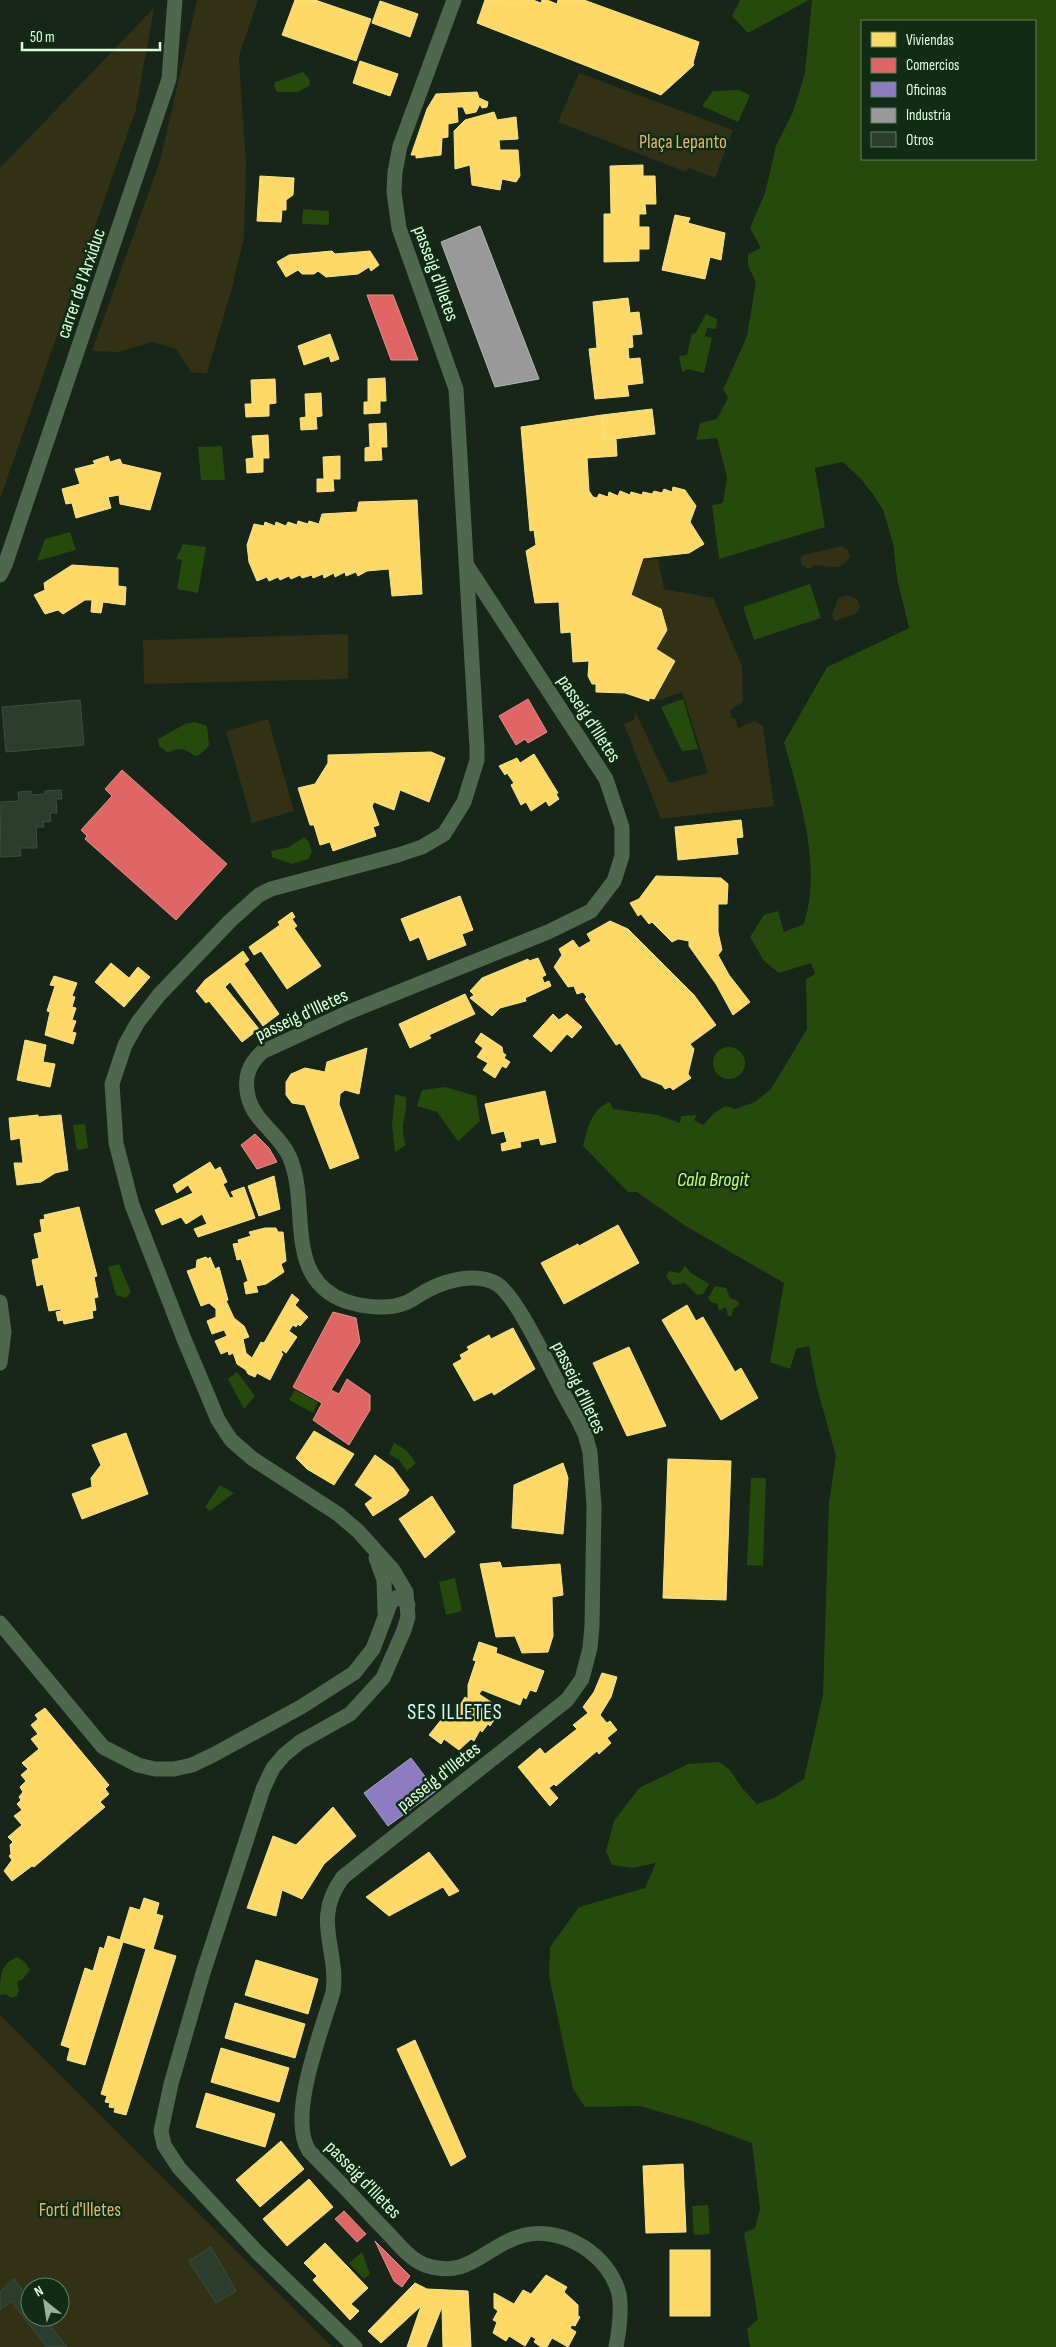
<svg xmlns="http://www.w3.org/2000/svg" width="1056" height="2347" viewBox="0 0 1056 2347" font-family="'Sofia Sans Condensed',sans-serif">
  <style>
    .green { fill: #323015; fill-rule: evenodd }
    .water { fill: #26490c; fill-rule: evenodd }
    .pier { fill: #172619 }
    .homes { fill: #ffd966; stroke: #f5e48a }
    .shops { fill: #e06666; stroke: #df948a }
    .offices { fill: #8e7cc3; stroke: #a6a3cb }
    .industry { fill: #999; stroke: #adb8ae }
    .building { fill: #2c3d2e; stroke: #3a4f3c }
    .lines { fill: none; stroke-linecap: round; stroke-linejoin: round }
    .minor { stroke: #4e674d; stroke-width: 15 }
    .labels { text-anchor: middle; stroke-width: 5; stroke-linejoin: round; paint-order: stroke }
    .park-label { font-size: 19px; fill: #e2b866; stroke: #112c14 }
    .street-label { font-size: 19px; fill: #ddffde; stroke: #112c14 }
    .water-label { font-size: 20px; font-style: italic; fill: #c8ff6b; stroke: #112c14 }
    .quarter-label { font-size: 21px; letter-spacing: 1px; fill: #dff6ff; stroke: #112c14 }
  </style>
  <rect width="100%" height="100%" fill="#172619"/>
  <g class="green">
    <polygon points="197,0 258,0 239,56 246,166 244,238 232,288 207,373 192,373 176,349 152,342 119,352 92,351 160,161"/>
    <polygon points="154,8 136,109 0,499 0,168"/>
    <polygon points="579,73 733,130 715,178 689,168 686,172 558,122"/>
    <path d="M 841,546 L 848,550 L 850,556 C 843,572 829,566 815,565 L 808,569 L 801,565 L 801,557 L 804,555 Z"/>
    <polygon points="658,559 664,589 713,598 742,666 743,702 730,710 731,718 735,718 738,728 755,721 763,726 774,806 661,819 624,724 634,720 635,711 669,783 708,773 682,692 660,700 654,699 675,661 656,649 667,630 661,609 631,595 642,560"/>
    <polygon points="843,596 851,596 858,600 860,608 855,614 835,621 832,615 838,599"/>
    <polygon points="348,634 348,679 144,684 143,640"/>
    <polygon points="268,719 294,811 252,823 226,731"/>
    <path d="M 0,2015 L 332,2347 L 0,2347 ZM 30,2287 L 60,2287 L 60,2317 L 30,2317 Z"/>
  </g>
  <g class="water">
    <polygon points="740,0 809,0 748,33 732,16"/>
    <path d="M 812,0 L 1056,0 L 1056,2347 L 750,2347 L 747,2329 L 758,2319 L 744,2233 L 755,2228 L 760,2209 L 752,2143 L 695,2122 L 640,2106 L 585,2107 L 573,2089 L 549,1976 L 550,1947 L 579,1907 L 645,1888 L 656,1863 L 633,1868 L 612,1865 L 606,1851 L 614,1821 L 639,1788 L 688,1764 L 719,1762 L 730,1770 L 742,1788 L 757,1804 L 774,1798 L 804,1779 L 823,1695 L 829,1503 L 836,1456 L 816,1384 L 809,1346 L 796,1349 L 790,1369 L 770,1362 L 784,1283 L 684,1225 L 637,1192 L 628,1192 L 583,1146 C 588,1129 591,1108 610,1102 L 613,1109 L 658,1115 L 680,1123 L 681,1116 L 697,1115 L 694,1120 L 703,1125 L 714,1113 L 726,1106 L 735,1109 L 755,1102 L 771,1089 L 807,1029 L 806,979 L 815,974 L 811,963 L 779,973 L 764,961 L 750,937 L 764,915 L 778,911 L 784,932 L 804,924 C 822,865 800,800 784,742 L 827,667 L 909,628 L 897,579 L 893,544 L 883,510 L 873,494 L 843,462 L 815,468 L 825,527 L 719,559 L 712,505 L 723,503 L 727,477 L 717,438 L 696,440 L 700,423 L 717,419 L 728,398 L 723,390 L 747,336 L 756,282 L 748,266 L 748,254 L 761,248 L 750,228 L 765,193 L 776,146 L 793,112 L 805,73 ZM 862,21 L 1035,21 L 1035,159 L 862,159 Z"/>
    <polygon points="303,72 310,80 309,86 298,92 277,92 274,86 275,82"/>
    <polygon points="739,90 750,95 738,122 702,106 713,91"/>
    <polygon points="303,209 329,211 329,225 302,224"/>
    <polygon points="706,314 717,319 716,329 707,328 705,336 712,338 704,373 689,369 682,372 679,356 687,355 692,333 695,334"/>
    <polygon points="222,446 225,480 201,480 198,447"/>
    <polygon points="70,532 76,550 37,561 45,539"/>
    <polygon points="183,544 206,547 198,593 177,589 182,560 176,559"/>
    <polygon points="810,584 821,618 754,640 743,607"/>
    <polygon points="683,699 698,749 682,751 661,707"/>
    <path d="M 195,722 L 207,726 L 209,745 C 192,766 195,750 180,749 C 176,749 172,751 168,753 L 159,746 L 158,739 L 185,724 Z"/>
    <polygon points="304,837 309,842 312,852 308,859 292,864 272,857 271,851 289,847"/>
    <circle cx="729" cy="1063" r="16"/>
    <polygon points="445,1087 476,1096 480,1121 458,1141 437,1112 417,1106 422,1090"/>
    <path d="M 395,1094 L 406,1097 C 408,1118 398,1122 406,1145 L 395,1152 L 392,1125 Z"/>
    <polygon points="85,1124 88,1148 77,1150 73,1125"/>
    <polygon points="119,1264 131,1292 126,1298 116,1295 108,1267"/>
    <polygon points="685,1266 691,1273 709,1284 703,1294 697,1295 685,1283 673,1285 666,1276 669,1271 680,1273"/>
    <polygon points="715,1286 726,1288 730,1298 738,1301 739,1305 733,1309 732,1316 728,1316 726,1307 719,1311 717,1304 711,1302 708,1298"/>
    <polygon points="237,1372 255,1396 244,1409 228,1379"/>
    <polygon points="295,1390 318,1402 313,1413 289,1400"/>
    <polygon points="394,1443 406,1450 416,1463 407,1471 399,1460 389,1454"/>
    <polygon points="751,1478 766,1478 763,1566 747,1565"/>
    <polygon points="220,1485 234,1493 210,1511 205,1507"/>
    <polygon points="455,1578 462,1611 446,1615 439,1582"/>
    <path d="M 17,1957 L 25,1962 L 30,1970 L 23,1979 L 17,1982 L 19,1990 L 17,1996 L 11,1998 L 6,1994 L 0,1995 C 0,1977 0,1964 17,1957 Z"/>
    <polygon points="708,2205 710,2234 694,2235 692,2206"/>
    <polygon points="362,2252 370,2274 364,2279 349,2263"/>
  </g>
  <polygon class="pier" points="843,462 862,480 883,510 893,544 897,579 909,628 827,667 784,742 782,741 798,711 825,665 906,627 895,580 890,545 881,511 871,495 842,465 818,470 822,494 820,494 815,468"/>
  <g class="homes">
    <polygon points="295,0 315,0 371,19 356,61 282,35"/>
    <polygon points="485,0 533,0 541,3 542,0 547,0 557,4 558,0 584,0 699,42 693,63 694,65 661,95 477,23"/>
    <polygon points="380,1 418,14 410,37 372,23"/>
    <polygon points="360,61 398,74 390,96 353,83"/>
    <polygon points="477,92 479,98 488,102 487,107 482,108 480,104 476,112 466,114 463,107 457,107 458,122 448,124 448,137 442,138 441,155 416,158 416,155 411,155 427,109 436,94"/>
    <polygon points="494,112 497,120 516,117 518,139 499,140 500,150 518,150 520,176 516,182 502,179 500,190 472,185 470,165 455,169 454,131 465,120"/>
    <polygon points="643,165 643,176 655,176 656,204 645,204 646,214 639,214 639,227 649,227 649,249 639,249 639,261 604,262 604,214 611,214 610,166"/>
    <polygon points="260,176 294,178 293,195 286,200 286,210 282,210 281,222 257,221"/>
    <polygon points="675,215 690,218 688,223 725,233 721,260 710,257 705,279 662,270"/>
    <polygon points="332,251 335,254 370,251 379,265 371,271 369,267 358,274 326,277 318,271 314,274 302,274 298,270 286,277 277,262 289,255"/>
    <polygon points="628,298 630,313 639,312 642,334 632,335 633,347 628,348 629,359 640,358 643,383 627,385 629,396 595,399 589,349 597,348 593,302"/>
    <polygon points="330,334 339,359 331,362 329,356 304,365 298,346"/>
    <polygon points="385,378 386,401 380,401 380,413 364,414 364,402 368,402 368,379"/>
    <polygon points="275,379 276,403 269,404 269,416 246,417 245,404 252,404 251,380"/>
    <polygon points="321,393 322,416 316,417 317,429 301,430 300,418 306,417 305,394"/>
    <polygon points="652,409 655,434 605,440 602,415"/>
    <polygon points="602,415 605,440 616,439 617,456 587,458 589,491 593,497 597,498 599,494 608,497 609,492 618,496 620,491 630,495 631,492 642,495 643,492 652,494 654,491 662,493 664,489 672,492 673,487 685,490 696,506 690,522 704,544 689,553 643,558 631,595 661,609 667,630 656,649 675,661 654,699 649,698 649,701 625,693 596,692 596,684 592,684 588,676 589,661 573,662 571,632 561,633 559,602 535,603 526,551 536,545 534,530 530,531 521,427"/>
    <polygon points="386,423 387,447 381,447 382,460 365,461 365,448 370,447 369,424"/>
    <polygon points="268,435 269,458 263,458 263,472 247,473 246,459 254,458 252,436"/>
    <polygon points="108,456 110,462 120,459 122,464 161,473 150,510 120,504 119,495 108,497 111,508 76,518 72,503 66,504 62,489 80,484 75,469 95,464 93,461"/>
    <polygon points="340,456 340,479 333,479 334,491 317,492 317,479 324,479 323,457"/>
    <polygon points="417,500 422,594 392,596 389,569 367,571 358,576 356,572 346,576 345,572 335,577 334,573 324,578 323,574 313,578 312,575 302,578 300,575 291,579 289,576 280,580 278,577 269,581 267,577 257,581 249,562 247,545 254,524 264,526 265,522 275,526 276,522 286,526 288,522 297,525 298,521 308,524 309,521 319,524 322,514 357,512 359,502"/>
    <polygon points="72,565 118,568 118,586 126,587 125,605 103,602 101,613 91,612 92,600 85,600 63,614 58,610 45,614 34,595 45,590 44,583"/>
    <polygon points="431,752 445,758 429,802 400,790 394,810 374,802 372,806 379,825 373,827 376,836 333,851 330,842 320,845 314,825 310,825 298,788 315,784 328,763 328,755"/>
    <polygon points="534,754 558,793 556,794 559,799 549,806 546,801 531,811 526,802 521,805 511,785 514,783 507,773 505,775 499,766 517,758 520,763"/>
    <polygon points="741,820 743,837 736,838 738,854 678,860 675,827"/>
    <polygon points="656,876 721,878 728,884 727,904 718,904 718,932 722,950 718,955 729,975 750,1002 733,1015 716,984 689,946 689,941 678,939 672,942 652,922 649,924 641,914 638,916 630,903 639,899"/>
    <polygon points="460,896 473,930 462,934 466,945 428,960 419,937 410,941 401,919"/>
    <polygon points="292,912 295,917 292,919 297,926 294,928 321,966 287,989 261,951 254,955 249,947 280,925 278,922"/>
    <polygon points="610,921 628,929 694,995 716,1025 690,1044 694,1049 688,1074 691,1078 673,1090 670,1087 665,1089 662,1085 642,1077 620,1043 616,1045 585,999 587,997 583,992 577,994 574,986 568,987 554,967 562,955 559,949 573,940 579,948 591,941 587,934"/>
    <polygon points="243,951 249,960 244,964 279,1014 263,1026 230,982 225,987 259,1029 242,1042 209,1001 206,1003 196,991 205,980"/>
    <polygon points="538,958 546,975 542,977 544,983 549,981 551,986 525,998 526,1001 500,1008 492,1016 470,998 474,995 470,991 482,978 528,959 529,961"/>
    <polygon points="111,963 129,978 138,967 150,977 124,1007 95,982"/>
    <polygon points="54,976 77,983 72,996 75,997 72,1007 76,1008 72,1020 76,1021 72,1032 76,1033 73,1044 45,1035 50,1012 47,1011 55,986 50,985"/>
    <polygon points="465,994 475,1014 429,1035 431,1038 410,1048 399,1024"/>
    <polygon points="553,1014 559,1020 567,1014 582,1027 572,1038 567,1034 551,1052 533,1036"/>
    <polygon points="481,1033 502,1047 503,1053 506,1055 504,1058 510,1062 506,1068 502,1066 495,1078 483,1070 488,1063 477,1057 483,1048 475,1042"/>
    <polygon points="25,1040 46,1045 43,1062 55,1064 50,1087 17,1080"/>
    <polygon points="367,1048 359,1094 345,1090 340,1094 339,1104 359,1158 330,1169 305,1105 292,1103 286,1095 286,1082 291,1074 305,1068 325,1072 327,1062"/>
    <polygon points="545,1091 556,1142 541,1145 539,1138 520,1142 521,1147 502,1151 501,1144 507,1142 504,1131 492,1134 485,1104"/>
    <polygon points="38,1115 38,1117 61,1115 68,1170 55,1173 41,1182 17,1185 14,1163 23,1163 20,1138 11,1140 9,1118"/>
    <polygon points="210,1162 215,1170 220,1167 227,1182 223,1184 230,1198 234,1197 231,1192 244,1187 255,1218 198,1237 194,1229 207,1224 202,1214 186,1224 181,1217 162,1225 155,1210 193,1193 188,1185 177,1193 173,1185"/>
    <polygon points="274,1176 280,1209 259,1216 248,1186"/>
    <polygon points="79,1207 97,1276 94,1277 98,1297 94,1298 96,1310 92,1311 93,1318 64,1324 63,1320 58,1321 56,1312 61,1311 61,1309 49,1311 43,1284 37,1286 32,1260 39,1258 34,1234 42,1232 40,1220 45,1219 44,1215"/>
    <polygon points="618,1225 639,1263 564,1304 541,1263 578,1244 579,1246"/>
    <polygon points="265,1228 276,1228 278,1232 283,1232 286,1261 281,1264 284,1272 266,1284 256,1286 258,1292 246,1294 244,1283 248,1281 241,1259 237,1260 233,1244 239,1243 238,1240 251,1236 249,1232"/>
    <polygon points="206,1257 208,1259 210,1257 215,1269 219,1267 228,1300 226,1301 228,1305 216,1309 209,1303 201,1306 187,1271 196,1268 197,1260"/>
    <polygon points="292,1294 299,1300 295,1305 308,1317 300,1326 298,1324 296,1327 293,1325 289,1331 297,1337 286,1353 282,1350 281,1352 283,1354 270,1380 257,1373 255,1377 248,1374 246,1370 237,1364 235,1358 246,1353 252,1358 261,1342 264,1343"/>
    <polygon points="228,1305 234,1318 244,1326 249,1337 243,1339 246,1353 235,1358 233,1353 229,1355 228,1351 221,1354 215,1341 227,1336 224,1330 212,1334 207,1321 216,1317 216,1309"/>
    <polygon points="687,1305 696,1321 703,1317 735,1372 741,1368 758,1398 721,1420 662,1320"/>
    <polygon points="513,1328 535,1369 494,1395 492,1392 474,1401 453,1364 462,1359 460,1355 469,1350 467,1347 489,1335 491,1339"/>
    <polygon points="629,1347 666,1426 627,1436 593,1363"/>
    <polygon points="314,1431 354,1454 334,1485 307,1469 296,1458"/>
    <polygon points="126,1433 148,1494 82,1519 72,1494 92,1487 91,1478 101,1465 92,1445"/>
    <polygon points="375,1455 393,1468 409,1490 406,1495 373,1516 365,1504 373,1498 355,1485"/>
    <polygon points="668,1459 731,1461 726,1600 663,1598"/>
    <polygon points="563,1463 568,1478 563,1534 512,1528 514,1485"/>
    <polygon points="432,1496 455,1532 425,1558 399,1519"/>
    <polygon points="500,1562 502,1568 560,1564 563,1595 552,1597 553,1636 548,1652 522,1653 515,1636 496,1637 480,1564"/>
    <polygon points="479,1642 497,1648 496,1653 544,1671 536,1692 530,1690 526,1699 523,1697 520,1705 482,1690 479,1694 497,1706 492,1713 496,1717 490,1726 488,1724 482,1732 480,1730 474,1741 471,1739 459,1750 444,1739 441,1744 429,1735 441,1720 443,1721 448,1714 453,1717 465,1697 468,1699 468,1685 476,1661 473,1660"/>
    <polygon points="602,1673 617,1677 611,1697 600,1715 607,1723 610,1721 617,1730 607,1738 611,1743 599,1754 597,1751 556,1786 554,1784 549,1788 558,1798 550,1806 518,1767 540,1748 545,1754 577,1729 573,1725 588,1713 583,1707 594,1692"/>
    <polygon points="45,1708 109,1785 105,1789 109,1794 100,1802 105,1807 34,1867 32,1866 12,1881 4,1871 12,1860 9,1856 11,1854 10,1845 13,1842 8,1837 22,1825 14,1816 22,1810 17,1804 21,1800 19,1797 23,1792 20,1787 26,1781 21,1775 28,1769 22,1763 39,1749 31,1739 38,1734 31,1725 38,1719 35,1715"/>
    <polygon points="333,1807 356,1836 324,1864 302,1899 282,1890 276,1916 247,1908 273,1836 296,1845"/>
    <polygon points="429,1852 459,1891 449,1896 443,1887 389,1916 366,1897"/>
    <polygon points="144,1898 159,1903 156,1914 163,1916 153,1949 176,1956 126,2115 114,2112 115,2108 109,2107 110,2103 105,2102 107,2096 101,2094 146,1949 123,1942 85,2065 67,2060 70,2048 61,2045 85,1968 93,1971 100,1947 104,1949 108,1936 120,1940 130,1907 140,1910"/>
    <polygon points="256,1960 318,1979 308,2014 245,1995"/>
    <polygon points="235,2003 305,2024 295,2058 225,2038"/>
    <polygon points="415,2040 466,2157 451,2166 397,2049"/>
    <polygon points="221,2048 289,2068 279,2102 211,2082"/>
    <polygon points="206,2093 275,2114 265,2147 196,2127"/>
    <polygon points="281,2141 304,2169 260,2207 236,2180"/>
    <polygon points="683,2164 686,2232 646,2233 643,2166"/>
    <polygon points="309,2179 333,2207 287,2246 263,2219"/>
    <polygon points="325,2243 368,2288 351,2304 359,2311 350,2320 313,2280 317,2276 304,2263"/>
    <rect x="670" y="2250" width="40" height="66"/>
    <polygon points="546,2275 567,2287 564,2292 578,2305 578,2316 580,2317 575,2326 572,2325 570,2328 576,2332 568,2347 552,2338 547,2347 541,2347 534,2342 536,2339 531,2336 525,2346 509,2336 506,2341 493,2333 497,2322 493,2320 498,2311 494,2308 494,2293 514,2304 523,2290 531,2294"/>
    <polygon points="415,2283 427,2289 468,2291 471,2347 443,2347 442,2307 426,2347 407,2347 421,2306 381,2343 368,2331"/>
  </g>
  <g class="shops">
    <polygon points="367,295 393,295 418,360 391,360"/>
    <polygon points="528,699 547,732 528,743 525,739 516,745 499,716"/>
    <polygon points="122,770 227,864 176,920 85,839 87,836 81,830 112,796 105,789"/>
    <polygon points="255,1134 269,1148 277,1162 257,1169 241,1145"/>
    <polygon points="333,1312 356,1318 360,1342 331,1390 339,1394 347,1379 370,1395 370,1410 349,1445 313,1420 322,1403 293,1387"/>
    <polygon points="344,2211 366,2234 357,2242 335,2219"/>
    <polygon points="375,2241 410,2276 402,2287 394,2281"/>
  </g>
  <polygon class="offices" points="411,1758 436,1791 388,1826 364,1793"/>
  <polygon class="industry" points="480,226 539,379 495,387 441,242"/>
  <g class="building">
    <polygon points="80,700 84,745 6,752 2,707"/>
    <polygon points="61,790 62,799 56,799 57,813 50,813 51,821 43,822 44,827 36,827 37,848 20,848 21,856 0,857 1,802 19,801 18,792 31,791 31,795 45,794 45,791"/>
    <polygon points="211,2247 236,2291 216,2303 189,2261"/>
    <polygon points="14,2279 30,2300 30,2317 43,2317 67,2347 47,2347 11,2301 0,2310 0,2292"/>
  </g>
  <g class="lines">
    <g class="minor">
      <path d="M 468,567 L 606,779 L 622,827 L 622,856 L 614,881 L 591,911 L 548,932 L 349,1012 L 262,1052 C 248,1065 244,1078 248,1096 C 253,1121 280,1134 290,1158 C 310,1206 283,1278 345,1301 C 363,1307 387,1310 405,1303 C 413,1300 420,1294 428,1290 C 447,1280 477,1272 497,1284 C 520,1298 558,1388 576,1416 L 585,1434 L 590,1452 L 594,1506 L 592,1626 L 590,1648 L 582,1679 L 567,1700 L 343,1877 C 311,1920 339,1949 333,1992 C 322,2030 287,2117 309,2151 C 333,2175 357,2200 380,2225 C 393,2237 408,2259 425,2265 C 471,2280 484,2245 525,2235 C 564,2226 610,2256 619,2294 C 622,2310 619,2331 616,2347"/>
      <polyline points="0,575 5,565 169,79 175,0"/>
      <polyline points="0,1302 4,1332 0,1363"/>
      <polyline points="376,1558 384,1580 385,1613"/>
      <polyline points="0,1623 103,1747 138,1765 155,1769 174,1769 192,1765 213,1755 301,1707 354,1673 373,1649 390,1604 395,1598 401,1597 408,1605"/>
      <polyline points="355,2347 257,2252 179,2168 164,2145 161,2131 171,2084 203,1973 263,1789 273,1768 284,1755 300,1742 350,1714 383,1678 404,1630 408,1617 406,1592 393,1570 358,1531 338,1514 253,1459 231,1440 218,1420 184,1339 132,1205 116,1143 112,1084 125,1045 138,1022 159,995 230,921 259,895 271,889 398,855 422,847 444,834 464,802 477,760 477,748 456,389 399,228 394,192 395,172 400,146 454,0"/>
    </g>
  </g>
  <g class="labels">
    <g class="park-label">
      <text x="683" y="148">Plaça Lepanto</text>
      <text x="80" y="2216">Fortí d'Illetes</text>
    </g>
    <g class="street-label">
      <text transform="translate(437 273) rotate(70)" y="7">passeig d'Illetes</text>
      <text transform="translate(80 283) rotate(-71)" y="7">carrer de l'Arxiduc</text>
      <text transform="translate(590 718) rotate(57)" y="7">passeig d'Illetes</text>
      <text transform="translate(301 1014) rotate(-25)" y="7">passeig d'Illetes</text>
      <text transform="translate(580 1387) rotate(64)" y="7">passeig d'Illetes</text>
      <text transform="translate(438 1776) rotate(-38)" y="7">passeig d'Illetes</text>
      <text transform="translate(364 2179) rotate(46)" y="7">passeig d'Illetes</text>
    </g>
    <g class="water-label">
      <text x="713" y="1186">Cala Brogit</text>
    </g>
    <g class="quarter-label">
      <text x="455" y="1719">SES ILLETES</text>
    </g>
  </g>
  <rect x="861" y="20" width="175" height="140" fill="#112c14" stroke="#638065"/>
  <rect x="871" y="32" width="25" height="15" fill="#ffd966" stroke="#638065"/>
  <text x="906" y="45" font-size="15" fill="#ddffde">Viviendas</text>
  <rect x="871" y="58" width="25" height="15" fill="#e06666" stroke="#638065"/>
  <text x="906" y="70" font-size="15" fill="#ddffde">Comercios</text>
  <rect x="871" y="82" width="25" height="15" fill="#8e7cc3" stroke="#638065"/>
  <text x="906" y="95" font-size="15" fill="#ddffde">Oficinas</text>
  <rect x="871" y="108" width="25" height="15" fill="#999999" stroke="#638065"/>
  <text x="906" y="120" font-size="15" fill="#ddffde">Industria</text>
  <rect x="871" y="132" width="25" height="15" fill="#2c3d2e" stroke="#638065"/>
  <text x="906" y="145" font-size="15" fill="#ddffde">Otros</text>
  <g transform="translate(45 2302) rotate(330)"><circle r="24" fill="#112c14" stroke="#638065"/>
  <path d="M0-4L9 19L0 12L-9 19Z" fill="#98b399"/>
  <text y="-8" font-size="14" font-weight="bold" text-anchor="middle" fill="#ddffde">N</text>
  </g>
  <path d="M22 42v8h138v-8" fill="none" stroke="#ddffde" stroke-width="2.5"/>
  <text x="30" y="42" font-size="15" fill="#ddffde" stroke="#112c14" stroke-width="4" paint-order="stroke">50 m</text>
</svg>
